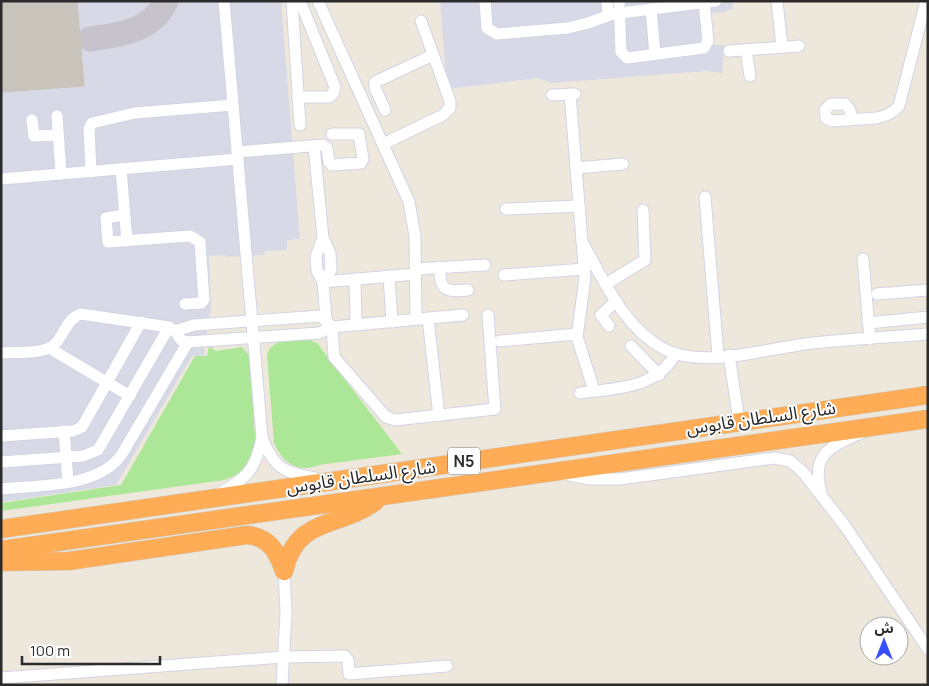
<svg xmlns="http://www.w3.org/2000/svg" width="929" height="686" viewBox="0 0 929 686" font-family="Manrope,'Noto Sans Arabic',sans-serif">
  <style>
    .airport { fill: #d8d9e6 }
    .green { fill: #abe796 }
    .lines { fill: none; stroke-linecap: round; stroke-linejoin: round }
    .taxiway { stroke: #c6c4ca; stroke-width: 25 }
    .building { fill: #c9c4bc; stroke: #c9c4b6 }
    .minor-casing { stroke: #d2d4e5; stroke-width: 13 }
    .highway-casing { stroke: #ccc; stroke-width: 19 }
    .minor { stroke: #fff; stroke-width: 11 }
    .highway { stroke: #ffac56; stroke-width: 18 }
    .labels { text-anchor: middle; stroke-width: 4; stroke-linejoin: round; paint-order: stroke }
    .shield { fill: #fff; stroke: #6b6b6b; stroke-width: 1 }
    .shield-label { font-size: 16px; font-weight: bold; fill: #2b2b2b }
    .street-label { font-size: 18px; fill: #2b2b2b; stroke: #fff }
  </style>
  <rect width="100%" height="100%" fill="#eee8dc"/>
  <g class="airport">
    <polygon points="1,1 281,1 300,239 287,240 287,250 264,251 265,255 225,257 225,255 209,256 211,313 209,314 209,318 200,319 207,328 207,337 203,337 205,355 192,356 116,485 1,502"/>
    <polygon points="440,1 732,1 733,9 727,10 727,12 711,13 713,45 724,45 722,73 707,71 552,83 538,78 447,89"/>
  </g>
  <g class="green">
    <path d="M 311,338 L 311,341 L 317,343 L 402,454 L 319,465 C 298,474 282,462 274,443 L 267,355 C 272,337 295,339 311,338 Z"/>
    <polygon points="209,346 216,351 242,347 249,355 256,449 246,467 236,475 224,480 1,511 1,503 121,485 195,356 207,356"/>
  </g>
  <g class="lines">
    <path class="taxiway" d="M 90,39 C 118,35 152,32 166,1"/>
  </g>
  <polygon class="building" points="1,1 77,1 84,86 1,92"/>
  <g class="lines">
    <g class="minor-casing">
      <g id="minor">
        <path d="M 224,1 L 262,437 C 274,471 287,473 321,479"/>
        <polyline points="292,1 300,125"/>
        <polyline points="318,1 409,202 415,236 416,319"/>
        <polyline points="485,1 487,28 497,34 568,28 588,23 613,14 716,1"/>
        <polyline points="607,1 608,15"/>
        <polyline points="619,1 621,52 627,58 704,48 708,41 704,2"/>
        <polyline points="777,1 782,47"/>
        <polyline points="651,9 655,54"/>
        <polyline points="746,50 750,76"/>
        <polyline points="729,51 799,46"/>
        <polyline points="570,94 585,278 577,337 592,384"/>
        <polyline points="552,95 575,94"/>
        <polyline points="298,97 329,97 333,94 335,87 300,1"/>
        <polyline points="385,110 375,88 375,82 433,55"/>
        <polyline points="57,116 61,174"/>
        <polyline points="32,120 34,136 58,135"/>
        <path d="M 851,120 L 850,110 L 845,104 L 831,104 L 825,110 L 826,118 L 832,121 L 877,118 C 886,116 893,113 899,106 L 926,1"/>
        <polyline points="383,144 443,115 450,108 450,101 421,21"/>
        <polyline points="314,146 323,238 330,253 331,270 323,282"/>
        <polyline points="237,152 323,145 327,148 329,162 332,165 361,163 363,159 359,134 332,134"/>
        <polyline points="576,168 623,164"/>
        <polyline points="121,169 127,241"/>
        <polyline points="91,172 89,129 92,123 135,113 233,105"/>
        <polyline points="1,179 238,159"/>
        <polyline points="705,197 718,356"/>
        <polyline points="506,209 579,206"/>
        <polyline points="124,215 106,218 108,242 190,236 200,242 204,300 201,303 185,304"/>
        <polyline points="323,238 316,256 317,271 323,282 326,319"/>
        <path d="M 582,242 C 604,280 623,327 664,349 C 704,370 771,347 814,343 C 852,339 890,337 928,334"/>
        <polyline points="863,259 870,339"/>
        <path d="M 440,267 C 439,291 446,292 468,290"/>
        <polyline points="416,269 485,265"/>
        <polyline points="504,275 585,269"/>
        <polyline points="389,276 392,322"/>
        <polyline points="355,279 356,325"/>
        <polyline points="323,282 416,274"/>
        <polyline points="606,284 645,260 643,210"/>
        <polyline points="877,294 928,290"/>
        <polyline points="428,318 439,416"/>
        <polyline points="868,323 928,317"/>
        <polyline points="609,326 601,315 616,301"/>
        <polyline points="175,331 194,325 321,316 332,327 334,357 386,417 395,420 495,409 488,315"/>
        <polyline points="500,341 577,334"/>
        <polyline points="631,346 659,375"/>
        <polyline points="49,348 130,396"/>
        <path d="M 1,353 C 16,352 41,354 53,346 C 65,336 65,319 81,314 L 169,327 L 175,331 L 181,340 L 188,342 L 319,333 L 332,327 L 463,315"/>
        <polyline points="729,355 739,421"/>
        <path d="M 580,393 C 616,388 657,389 676,353"/>
        <polyline points="64,431 68,481"/>
        <polyline points="1,436 73,431 82,427 141,322"/>
        <polyline points="1,462 83,456 98,450 169,327"/>
        <polyline points="565,474 590,479 620,479 774,458 790,461 802,471 845,526 928,649"/>
        <path d="M 1,489 C 39,485 99,488 122,454 L 188,342"/>
        <path d="M 821,492 C 810,453 832,446 863,432"/>
        <path d="M 217,495 C 246,478 255,472 262,438"/>
        <polyline points="1,678 283,657 345,656 348,660 349,674 447,666"/>
        <polyline points="282,685 286,612 284,571"/>
      </g>
    </g>
    <g class="highway-casing">
      <g id="highway">
        <polyline points="1,529 928,395"/>
        <polyline points="1,550 928,419"/>
        <path d="M 1,562 L 69,561 L 247,535 C 269,537 277,551 284,571"/>
        <path d="M 284,571 C 297,516 337,529 375,502"/>
      </g>
    </g>
    <use href="#minor" class="minor"/>
    <use href="#highway" class="highway"/>
  </g>
  <g class="labels">
    <rect class="shield" x="448" y="447.5" width="32" height="27" rx="4"/>
    <g class="shield-label">
      <text x="464" y="467">N5</text>
    </g>
    <g class="street-label">
      <text transform="translate(761 418) rotate(-8)" y="6">شارع السلطان قابوس</text>
      <text transform="translate(361 477) rotate(-8)" y="6">شارع السلطان قابوس</text>
    </g>
  </g>
  <rect width="929" height="686" fill="none" stroke="#2b2b2b" stroke-width="5"/>
  <g transform="translate(884 641)"><circle r="24" fill="#ffffff" stroke="#aaaaaa"/>
  <path d="M0-4L9 19L0 12L-9 19Z" fill="#384eff"/>
  <text y="-8" font-size="14" font-weight="bold" text-anchor="middle" fill="#2b2b2b">ش</text>
  </g>
  <path d="M22 656v8h138v-8" fill="none" stroke="#2b2b2b" stroke-width="2.5"/>
  <text x="30" y="656" font-size="15" fill="#2b2b2b" stroke="#ffffff" stroke-width="4" paint-order="stroke">100 m</text>
</svg>
